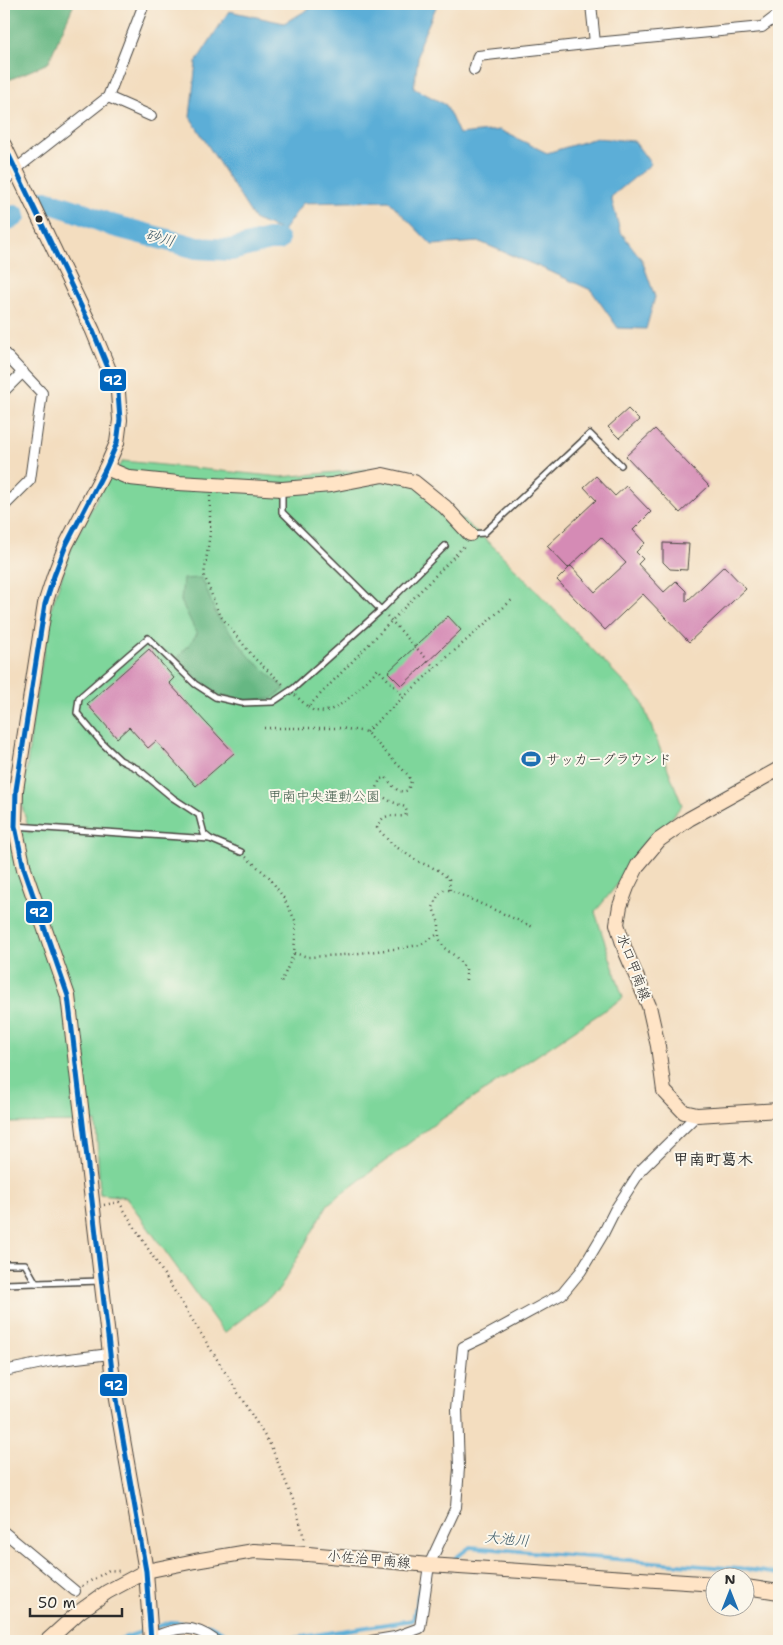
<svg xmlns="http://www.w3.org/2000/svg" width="783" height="1645" viewBox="0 0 783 1645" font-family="'Shantell Sans','Klee One',sans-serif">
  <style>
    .green { fill: #7ed69b; stroke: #548063 }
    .forest { fill: #66b783; stroke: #487157 }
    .water { fill: #5caed7; stroke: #446c81 }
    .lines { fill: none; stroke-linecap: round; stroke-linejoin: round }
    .stream { stroke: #5caed7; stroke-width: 4 }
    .river { stroke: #5caed7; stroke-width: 22 }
    .building { fill: #d58bb5 }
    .lane-casing { stroke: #494641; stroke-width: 8 }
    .street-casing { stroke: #494641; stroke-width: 12 }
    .secondary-casing { stroke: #494641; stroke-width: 16 }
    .path { stroke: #494641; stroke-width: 2.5; stroke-dasharray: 1 4; stroke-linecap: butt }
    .lane { stroke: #fff; stroke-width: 5 }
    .street { stroke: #fff; stroke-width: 10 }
    .secondary { stroke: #ffe4c6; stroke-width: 14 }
    .bus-1-casing { stroke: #fbf7ec; stroke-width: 9 }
    .bus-1 { stroke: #0065bd; stroke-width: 5 }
    .bus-dot { fill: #2b2b2b; stroke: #fbf7ec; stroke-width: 2 }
    .labels { text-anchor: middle; stroke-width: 4; stroke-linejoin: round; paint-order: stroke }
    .poi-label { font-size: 14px; fill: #2b2b2b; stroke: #fbf7ec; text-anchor: start }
    .park-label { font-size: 14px; fill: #445e4d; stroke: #fbf7ec }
    .street-label { font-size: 14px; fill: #2b2b2b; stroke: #fbf7ec }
    .water-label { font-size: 15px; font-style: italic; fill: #3c5967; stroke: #fbf7ec }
    .quarter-label { font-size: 16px; font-weight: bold; fill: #2b2b2b; stroke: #fbf7ec }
    .line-badge { stroke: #fbf7ec; stroke-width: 2 }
    .badge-label { font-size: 14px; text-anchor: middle; font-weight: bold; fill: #fff }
  </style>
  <rect width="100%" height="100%" fill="#fbf7ec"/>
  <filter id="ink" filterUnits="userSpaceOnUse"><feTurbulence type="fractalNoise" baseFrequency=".02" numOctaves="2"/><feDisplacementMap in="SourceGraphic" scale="10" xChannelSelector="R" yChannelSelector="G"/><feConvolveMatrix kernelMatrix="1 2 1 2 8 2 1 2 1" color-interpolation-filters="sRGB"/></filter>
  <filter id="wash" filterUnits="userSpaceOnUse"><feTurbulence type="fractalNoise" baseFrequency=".0096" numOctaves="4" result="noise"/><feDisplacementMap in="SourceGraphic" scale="20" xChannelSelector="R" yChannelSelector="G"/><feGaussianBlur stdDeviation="1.12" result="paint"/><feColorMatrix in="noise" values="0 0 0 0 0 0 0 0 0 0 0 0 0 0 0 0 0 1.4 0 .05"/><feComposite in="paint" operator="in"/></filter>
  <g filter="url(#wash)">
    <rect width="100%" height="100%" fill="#f3ddbf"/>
    <polygon class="green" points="123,461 281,477 371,469 414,477 496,549 641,700 682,805 595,912 623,998 433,1125 328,1204 279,1290 224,1333 126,1197 100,1194 96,1122 4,1123 4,812 30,834 22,806 34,708 51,609 73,543 105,483"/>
    <g class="forest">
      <polygon points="4,4 74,4 48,63 4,82"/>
      <polygon points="202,578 216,614 250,657 285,689 271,699 243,700 217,694 190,671 178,658 197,634 181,601 183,579"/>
    </g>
    <polygon class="water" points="318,4 440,4 437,5 420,43 414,88 446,105 459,134 500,130 547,153 596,138 634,141 651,164 611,197 620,231 642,260 655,297 646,329 618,328 591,290 549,271 480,242 432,245 389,201 303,203 283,231 255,220 190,117 196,62 229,11 284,23"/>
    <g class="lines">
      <g class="stream">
        <polyline points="450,1562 470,1547 751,1570 779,1574"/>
        <polyline points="154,1628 171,1622 210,1625 239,1641"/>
        <polyline points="115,1641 147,1630"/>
        <polyline points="275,1641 413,1620 421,1583 424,1581"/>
      </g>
      <g class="river">
        <polyline points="45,201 73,210 111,225 197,248 231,250 269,240 278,240"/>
        <polyline points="4,221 15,216"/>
      </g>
    </g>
    <g id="blocks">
      <g class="building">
        <polygon points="628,409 639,420 619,438 608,427"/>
        <polygon points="655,429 709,486 680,513 626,456"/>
        <polygon points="596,476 615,496 626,486 651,512 633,530 645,543 636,552 643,559 638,564 664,592 676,581 686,591 686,602 724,566 746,589 689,642 643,594 605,630 557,580 571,566 595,592 626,563 601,537 568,568 547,546 596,500 584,487"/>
        <polygon points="663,543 689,544 687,570 670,569 663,562"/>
        <polygon points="448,616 461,630 402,686 388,672"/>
        <polygon points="149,649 174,678 169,683 234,753 196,786 156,741 148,748 129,727 117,738 87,704"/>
      </g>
    </g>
  </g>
  <g filter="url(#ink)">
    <use href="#blocks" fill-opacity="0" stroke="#494641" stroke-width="1"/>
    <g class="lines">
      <g class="lane-casing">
        <g id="lane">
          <polyline points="282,489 282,512 381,610"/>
          <polyline points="470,534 484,533 590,434 621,465"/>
          <polyline points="15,826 210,839 241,852"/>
          <polyline points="210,839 204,834 199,815 173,798 138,769 120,760 102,743 77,713 79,698 148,638 195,684 215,697 242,703 273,702 294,688 381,610 445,546"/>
          <polyline points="4,1264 25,1264 36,1283"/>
          <polyline points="4,1284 101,1281"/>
        </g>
      </g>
      <g class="street-casing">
        <g id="street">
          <polyline points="591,4 595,43"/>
          <polyline points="474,70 478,56 595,43 762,27 779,14"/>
          <polyline points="108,97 151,116"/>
          <polyline points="4,182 16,169 108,97 144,4"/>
          <polyline points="4,353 42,393 30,480 4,506"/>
          <polyline points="4,391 23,372"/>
          <polyline points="4,812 16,797"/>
          <polyline points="4,1371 52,1361 110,1354"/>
          <polyline points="4,1532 75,1591"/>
          <path d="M 151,1638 C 178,1627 191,1623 216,1641"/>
          <polyline points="371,1641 395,1637 420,1628 429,1565 456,1507 459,1468 457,1409 463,1347 484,1337 562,1294 581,1271 602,1236 615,1210 641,1170 697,1115"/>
        </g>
      </g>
      <g class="secondary-casing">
        <g id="secondary">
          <polyline points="4,145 93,331 118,392 120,420 117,443 106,468 66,545 54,576 45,604 16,790 15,826 24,869 68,996 114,1388 146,1571 151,1641"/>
          <polyline points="106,468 130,478 178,483 282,489 331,485 383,475 414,482 445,507 470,534"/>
          <polyline points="779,769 689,819 659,840 638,865 627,887 620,906 617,924 625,950 649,1006 658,1046 664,1091 684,1112 697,1115 779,1110"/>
          <polyline points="746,1587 779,1592"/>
          <polyline points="47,1641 79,1612 107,1592 146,1571 195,1561 254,1551 308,1554 429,1565 716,1584"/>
        </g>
      </g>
      <g class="path">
        <polyline points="210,496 210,533 204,575 219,614 255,659 284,685"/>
        <polyline points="387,616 435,668"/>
        <polyline points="295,695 308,707 465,545"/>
        <path d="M 308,707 L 314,711 C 318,711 322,712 326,711 C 345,707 365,682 378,669 L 404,697"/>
        <path d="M 264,728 L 341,728 L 366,732 L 407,774 L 411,781 L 408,790 C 397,795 393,785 386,778 L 380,779 L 377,788 L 380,795 L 390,801 L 405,807 L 407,812 L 405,816 C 390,817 383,812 377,828 L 392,844 L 417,861 L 438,870 L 449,879 L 450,890"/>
        <polyline points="366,732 435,668 513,599"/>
        <polyline points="246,857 269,877 283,897 296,922 294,953 280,985"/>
        <polyline points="294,953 308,957 343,955 394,949 420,945 438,934"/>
        <polyline points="466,980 466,969 455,956 443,947 442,944 439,938 439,923 433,908 438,895 444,890 450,890 533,927"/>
        <polyline points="104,1205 119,1202 271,1446 296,1507 305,1542"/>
        <polyline points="82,1586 109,1570 119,1571"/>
      </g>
      <use href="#lane" class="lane"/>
      <use href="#street" class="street"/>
      <use href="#secondary" class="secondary"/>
      <g class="bus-1-casing">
        <polyline id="bus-1" points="4,145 93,331 118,392 120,420 117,443 106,468 66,545 54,576 45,604 16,790 15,826 24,869 68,996 114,1388 146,1571 151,1641"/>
      </g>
      <use href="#bus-1" class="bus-1"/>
    </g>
  </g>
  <defs>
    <g id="stadium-bare" transform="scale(1.5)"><path d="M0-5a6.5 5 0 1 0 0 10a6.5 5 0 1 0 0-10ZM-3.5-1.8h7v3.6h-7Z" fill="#1f6fb2" stroke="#fbf7ec" stroke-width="2.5" paint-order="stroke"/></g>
  </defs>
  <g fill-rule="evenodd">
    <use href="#stadium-bare" x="531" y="759"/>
  </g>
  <circle class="bus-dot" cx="39" cy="219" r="4.5"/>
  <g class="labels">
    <g class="poi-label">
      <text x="546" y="764">サッカーグラウンド</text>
    </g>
    <g class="park-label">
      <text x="324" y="801">甲南中央運動公園</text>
    </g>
    <g class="street-label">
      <text transform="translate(634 967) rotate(69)" y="5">水口甲南線</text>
      <text transform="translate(369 1559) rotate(5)" y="5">小佐治甲南線</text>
    </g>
    <g class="water-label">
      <text transform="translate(160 238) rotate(15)" y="5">砂川</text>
      <text transform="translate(507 1539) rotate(5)" y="5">大池川</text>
    </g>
    <g class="quarter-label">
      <text x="713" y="1165">甲南町葛木</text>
    </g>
  </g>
  <g class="line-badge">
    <rect x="99" y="368" width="28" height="24" rx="5" fill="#0065bd"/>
    <rect x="25" y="900" width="28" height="24" rx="5" fill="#0065bd"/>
    <rect x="99" y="1373" width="29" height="24" rx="5" fill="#0065bd"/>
  </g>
  <g class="badge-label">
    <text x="113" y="385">92</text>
    <text x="39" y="917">92</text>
    <text x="114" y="1390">92</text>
  </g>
  <rect width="783" height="1645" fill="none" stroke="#fbf7ec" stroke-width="20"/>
  <g transform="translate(730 1592)"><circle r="24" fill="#fbf7ec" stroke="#a8a59f"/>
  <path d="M0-4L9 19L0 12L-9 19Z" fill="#1f6fb2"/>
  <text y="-8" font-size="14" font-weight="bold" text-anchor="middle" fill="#2b2b2b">N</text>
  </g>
  <path d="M30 1608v8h92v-8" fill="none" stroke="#2b2b2b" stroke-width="2.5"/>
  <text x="38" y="1608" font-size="15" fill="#2b2b2b" stroke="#fbf7ec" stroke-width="4" paint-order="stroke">50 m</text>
</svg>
